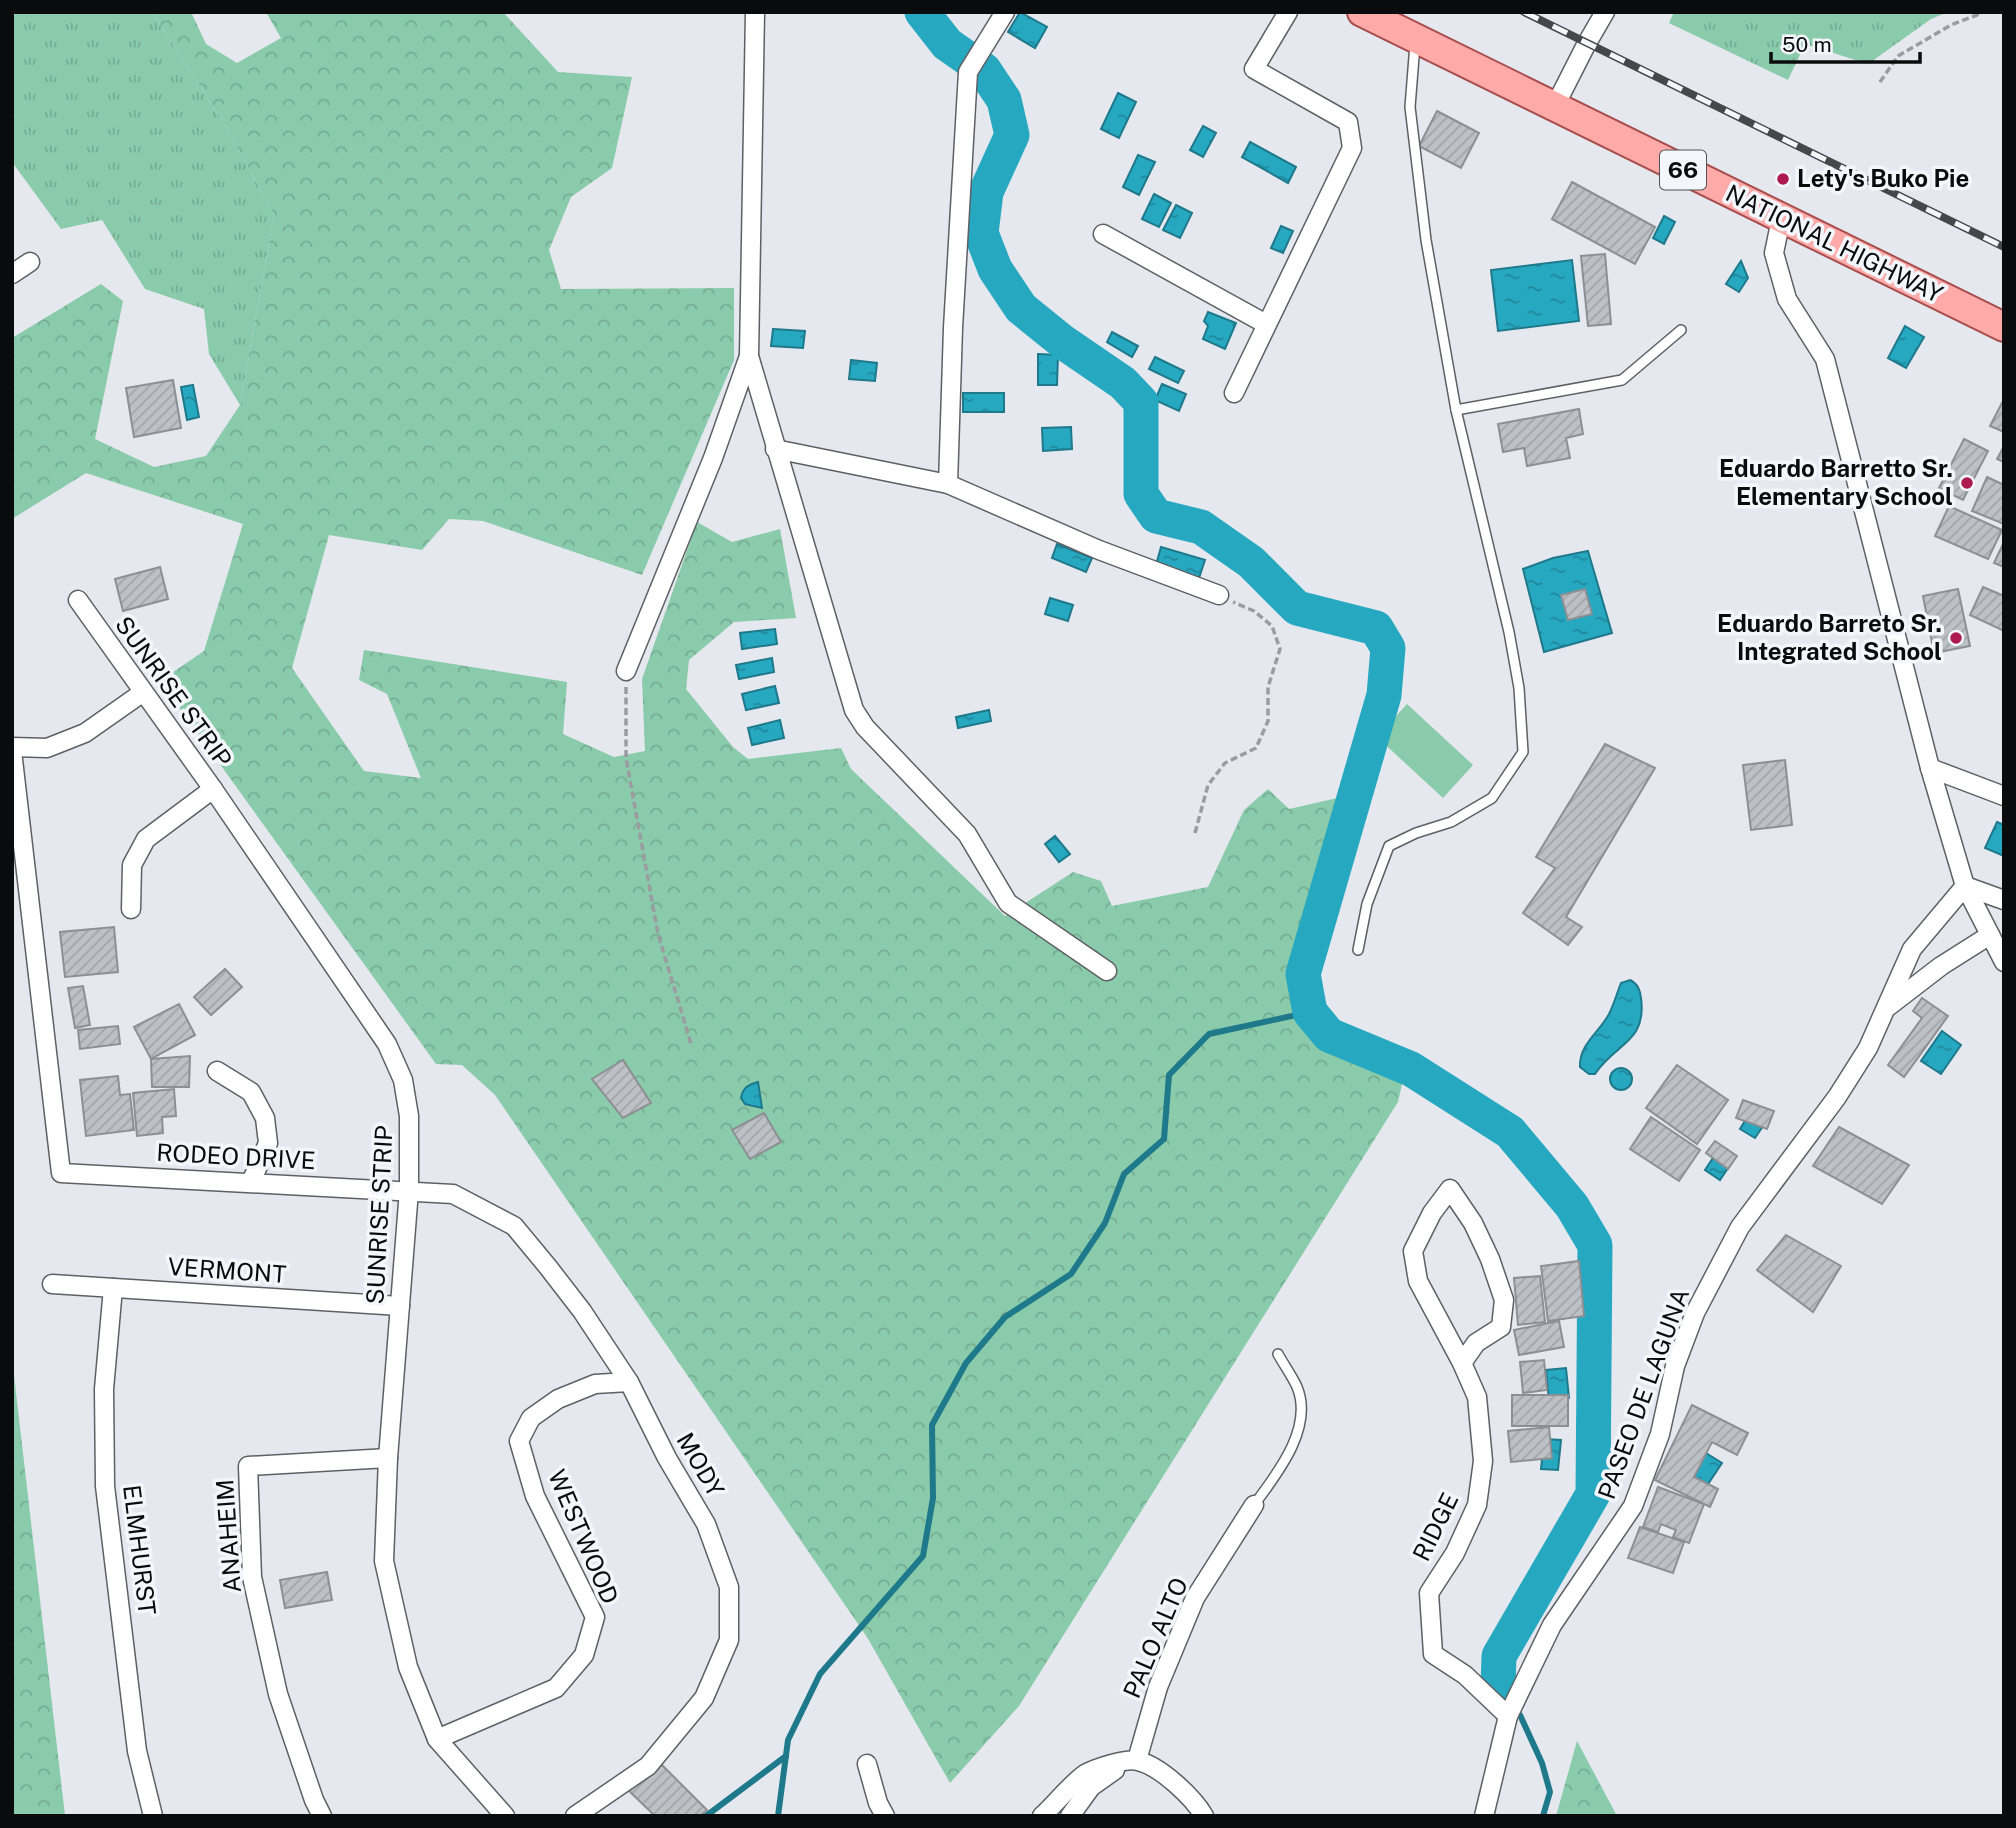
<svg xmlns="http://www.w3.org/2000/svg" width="2016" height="1828" viewBox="0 0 2016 1828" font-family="'Public Sans',sans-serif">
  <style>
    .grass { fill: url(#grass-tufts) }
    .forest { fill: url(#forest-crowns) }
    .pitch { fill: #8acbab }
    .water { fill: url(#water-ripples); stroke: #1e798b; stroke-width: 2 }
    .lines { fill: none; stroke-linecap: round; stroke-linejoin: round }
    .stream { stroke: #1e798b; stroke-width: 6 }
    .river { stroke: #27a8c1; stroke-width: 35 }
    .building { fill: url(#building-hatch); stroke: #8c8f94; stroke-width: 2 }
    .lane-casing { stroke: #5d6064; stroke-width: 12 }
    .street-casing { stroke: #5d6064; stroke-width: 21 }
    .primary-casing { stroke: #a74d4d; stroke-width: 32 }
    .path { stroke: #9a9ca1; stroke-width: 3.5; stroke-dasharray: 7 3.5; stroke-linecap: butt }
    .lane { stroke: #fff; stroke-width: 9 }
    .street { stroke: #fff; stroke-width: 18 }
    .primary { stroke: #fdaaa9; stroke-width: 28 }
    .rail-casing { stroke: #45474a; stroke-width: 8 }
    .rail { stroke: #f3f6fb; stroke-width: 5; stroke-dasharray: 16; stroke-linecap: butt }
    .poi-dot { fill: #ac1a4f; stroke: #f3f6fb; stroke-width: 2.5 }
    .labels { text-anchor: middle; stroke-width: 7; stroke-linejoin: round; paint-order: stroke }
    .shield { fill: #f3f6fb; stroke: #505254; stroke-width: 2 }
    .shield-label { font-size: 23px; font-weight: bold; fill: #0a0b0d }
    .poi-label { font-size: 24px; font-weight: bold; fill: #0a0b0d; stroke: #f3f6fb; text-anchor: end }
    .street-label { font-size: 24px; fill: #0a0b0d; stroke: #f3f6fb }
  </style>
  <defs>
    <pattern id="grass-tufts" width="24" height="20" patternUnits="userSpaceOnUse" patternTransform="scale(1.75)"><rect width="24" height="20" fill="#8acbab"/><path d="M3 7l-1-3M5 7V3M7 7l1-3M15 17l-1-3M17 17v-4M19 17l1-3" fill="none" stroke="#76ad92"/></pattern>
    <pattern id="forest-crowns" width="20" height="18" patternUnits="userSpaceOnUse" patternTransform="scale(1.75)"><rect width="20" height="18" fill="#8acbab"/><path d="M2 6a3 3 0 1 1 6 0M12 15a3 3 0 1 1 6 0" fill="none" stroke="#76ad92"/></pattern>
    <pattern id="water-ripples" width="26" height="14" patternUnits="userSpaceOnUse" patternTransform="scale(1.75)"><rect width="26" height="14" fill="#27a8c1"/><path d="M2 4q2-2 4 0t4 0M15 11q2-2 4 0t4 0" fill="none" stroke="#20879b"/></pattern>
    <pattern id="building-hatch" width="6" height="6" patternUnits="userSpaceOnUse" patternTransform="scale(1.75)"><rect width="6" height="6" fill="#bdc0c5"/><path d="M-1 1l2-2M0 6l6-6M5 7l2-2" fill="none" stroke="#a1a4a8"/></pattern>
  </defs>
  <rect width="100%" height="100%" fill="#e5e8ee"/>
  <g class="grass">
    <polygon points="16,12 152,12 228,130 274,215 240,405 209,354 204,309 145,289 102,220 61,229 12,162 12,19"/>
    <polygon points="1674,12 1948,12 1931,19 1868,64 1805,44 1788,80 1669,23"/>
  </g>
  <g class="forest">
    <polygon points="152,12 191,12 206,44 237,63 281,38 266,12 503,12 558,72 632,77 612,168 571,197 549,250 561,289 734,288 734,360 642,575 483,521 449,519 422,550 329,535 292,668 364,771 421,778 387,694 359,680 364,650 567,682 563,734 614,757 645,751 642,679 697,522 732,542 780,529 796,618 734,622 689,660 686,689 733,747 748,759 841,748 851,769 1005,916 1073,872 1101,881 1112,906 1208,887 1244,810 1268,789 1289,809 1355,794 1303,974 1310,1012 1329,1036 1403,1080 1398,1102 1019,1706 950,1783 867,1637 495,1095 462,1065 436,1064 160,681 204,651 243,524 86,473 12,519 12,338 101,284 123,301 95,439 154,467 206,456 240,405 274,215 228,130"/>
    <polygon points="12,1358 65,1816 12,1816"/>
    <polygon points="1577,1741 1617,1816 1556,1816"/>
  </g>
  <polygon class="pitch" points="1407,704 1473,765 1443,798 1377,737"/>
  <g class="water">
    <polygon points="1020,12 1047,27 1035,48 1008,32"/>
    <polygon points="1118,93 1136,102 1119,138 1101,129"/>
    <polygon points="1203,126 1216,133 1203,157 1190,150"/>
    <polygon points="1250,142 1296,167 1288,183 1242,157"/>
    <polygon points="1138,155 1155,162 1139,195 1123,187"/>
    <polygon points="1154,194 1171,203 1159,227 1142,219"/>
    <polygon points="1176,205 1192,213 1180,238 1163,230"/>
    <polygon points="1664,216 1675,222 1664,244 1653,238"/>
    <polygon points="1281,226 1293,231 1283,253 1271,248"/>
    <polygon points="1572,260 1579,321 1498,331 1491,270"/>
    <polygon points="1741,261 1748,278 1739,292 1726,284"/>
    <polygon points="1208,312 1236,323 1225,349 1203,339 1208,326 1204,321"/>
    <polygon points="1905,326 1924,337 1906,368 1888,358"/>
    <polygon points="773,329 805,331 803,348 771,346"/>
    <polygon points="1112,332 1138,346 1132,357 1107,342"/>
    <polygon points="1038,354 1058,355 1057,385 1038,385"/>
    <polygon points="1155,357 1184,371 1178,383 1149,369"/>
    <polygon points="851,360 877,363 875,381 849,379"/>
    <polygon points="1162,384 1186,394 1179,411 1155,400"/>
    <polygon points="193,385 199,417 187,420 181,387"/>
    <rect x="963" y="393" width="41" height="19"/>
    <polygon points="1071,427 1072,449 1043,451 1042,428"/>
    <polygon points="1057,544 1092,558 1086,572 1052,558"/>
    <polygon points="1161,547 1205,560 1199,578 1156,565"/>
    <polygon points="1588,551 1612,633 1544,652 1523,569 1553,558"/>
    <polygon points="1050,598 1073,605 1068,621 1045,614"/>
    <polygon points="775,629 777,644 742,649 740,633"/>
    <polygon points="772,658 774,672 739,679 736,665"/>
    <polygon points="775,686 779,703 746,710 742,694"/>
    <polygon points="989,710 991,721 958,728 956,717"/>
    <polygon points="780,720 784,738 752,745 748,728"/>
    <polygon points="1997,822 2004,825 2004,856 1985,848"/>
    <polygon points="1055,836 1070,854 1059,862 1045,844"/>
    <path d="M 1630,980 C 1638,984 1640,990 1641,998 C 1647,1043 1615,1043 1595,1074 L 1589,1074 L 1580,1067 C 1579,1044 1599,1033 1609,1014 C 1614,1004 1617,993 1621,983 Z"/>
    <polygon points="1942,1031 1961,1045 1941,1074 1921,1061"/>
    <circle cx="1621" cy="1079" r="11"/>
    <path d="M 758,1082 L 762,1108 L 745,1104 L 741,1098 C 743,1087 748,1085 758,1082 Z"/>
    <polygon points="1748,1116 1763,1126 1755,1138 1740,1129"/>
    <polygon points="1713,1158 1728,1168 1720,1180 1705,1170"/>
    <polygon points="1566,1368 1569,1398 1549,1401 1546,1370"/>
    <polygon points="1544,1439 1561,1440 1558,1470 1541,1469"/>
    <polygon points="1706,1453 1722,1463 1702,1493 1687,1483"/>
  </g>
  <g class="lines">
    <g class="stream">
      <polyline points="1520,1715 1542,1763 1550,1792 1543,1816"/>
      <polyline points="706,1816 786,1756"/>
      <polyline points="778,1816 788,1740 820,1674 923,1556 933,1498 932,1425 966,1363 1005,1317 1071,1274 1105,1223 1124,1174 1164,1139 1169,1075 1209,1034 1310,1012"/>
    </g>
    <polyline class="river" points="922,12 947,44 984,70 1004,100 1012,135 986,192 981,233 995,269 1021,308 1063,342 1123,383 1141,402 1141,494 1156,516 1201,527 1251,562 1297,608 1376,628 1388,648 1384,695 1303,974 1310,1012 1329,1035 1411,1069 1510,1132 1572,1206 1595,1245 1593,1494 1499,1656 1498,1687"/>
  </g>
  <g class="building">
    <polygon points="1437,111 1479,133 1461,168 1419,146"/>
    <polygon points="1572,182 1655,227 1635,264 1552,219"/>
    <polygon points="1605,254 1611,324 1588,326 1581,256"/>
    <polygon points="173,380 181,428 134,437 126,388"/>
    <polygon points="2004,399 2004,432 1990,426"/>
    <polygon points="1579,409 1583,434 1566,438 1570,458 1527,466 1524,448 1503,452 1498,424"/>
    <polygon points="1964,439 1988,451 1963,500 1939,488"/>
    <polygon points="2004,446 2004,462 1997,459"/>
    <polygon points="1987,477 2004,485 2004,524 1972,511"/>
    <polygon points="1949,506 2002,530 1988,559 1935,536"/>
    <polygon points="2004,542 2004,567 1994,563"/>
    <polygon points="160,567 168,599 123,611 115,579"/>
    <polygon points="1983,587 2004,596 2004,631 1970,615"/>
    <polygon points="1585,589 1592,614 1568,620 1561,595"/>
    <polygon points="1958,589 1970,646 1934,653 1923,596"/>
    <polygon points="1605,744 1655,768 1566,917 1582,927 1568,945 1523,913 1555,868 1536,857"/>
    <polygon points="1785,760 1792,825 1751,830 1743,765"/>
    <polygon points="114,927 118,972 65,977 60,932"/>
    <polygon points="225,969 242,987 211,1015 194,997"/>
    <polygon points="83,986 90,1025 75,1028 68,988"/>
    <polygon points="1922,998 1948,1016 1904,1077 1888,1065 1922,1018 1913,1011"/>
    <polygon points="179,1004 195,1035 151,1059 134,1027"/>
    <polygon points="118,1026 120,1044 80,1049 78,1030"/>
    <polygon points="190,1056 189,1087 152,1087 151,1059"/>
    <polygon points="623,1060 651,1103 623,1118 592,1079"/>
    <polygon points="1677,1065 1728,1100 1697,1144 1646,1108"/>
    <polygon points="118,1076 120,1095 130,1094 134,1130 86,1136 80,1080"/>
    <polygon points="174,1089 176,1116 162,1117 163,1133 137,1136 133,1093"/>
    <polygon points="1743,1100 1774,1111 1767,1129 1736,1118"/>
    <polygon points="764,1113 781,1142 750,1159 732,1130"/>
    <polygon points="1651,1117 1700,1150 1679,1181 1630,1149"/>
    <polygon points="1839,1127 1909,1165 1882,1204 1813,1166"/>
    <polygon points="1715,1141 1737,1156 1728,1169 1706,1153"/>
    <polygon points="1786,1235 1841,1266 1813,1312 1757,1270"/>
    <polygon points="1579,1261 1584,1316 1548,1321 1541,1266"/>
    <polygon points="1540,1276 1545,1322 1518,1325 1514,1278"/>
    <polygon points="1559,1321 1564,1347 1519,1355 1514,1330"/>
    <polygon points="1544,1360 1547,1390 1523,1393 1520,1362"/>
    <rect x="1512" y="1395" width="56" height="31"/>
    <polygon points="1692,1405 1748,1433 1737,1455 1712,1442 1694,1477 1718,1489 1710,1507 1655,1480"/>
    <polygon points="1549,1427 1552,1458 1511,1462 1508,1431"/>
    <polygon points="1658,1487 1704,1504 1689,1543 1673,1537 1676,1530 1661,1524 1658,1532 1643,1527"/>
    <polygon points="1640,1527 1684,1542 1673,1573 1628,1558"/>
    <polygon points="327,1572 332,1600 285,1608 280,1580"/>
    <polygon points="658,1761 707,1810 700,1816 655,1816 625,1787"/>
  </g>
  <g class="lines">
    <g class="lane-casing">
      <g id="lane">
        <polyline points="1456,410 1622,380 1681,330"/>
        <polyline points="1358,950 1367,904 1389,846 1416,833 1451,822 1492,798 1523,752 1519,688 1509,632 1456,410 1426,240 1410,107 1415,44"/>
        <path d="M 1254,1505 C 1277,1474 1314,1428 1297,1387 C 1292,1376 1284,1365 1278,1354"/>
      </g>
    </g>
    <g class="street-casing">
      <g id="street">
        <polyline points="755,12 749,356 854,710 865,727 967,834 1008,903 1107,971"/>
        <polyline points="1555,106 1587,43 1605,12"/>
        <polyline points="1781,219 1774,253 1787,299 1825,359 1930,768 1965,886 2004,962"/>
        <polyline points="1103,234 1266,324"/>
        <polyline points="12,274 30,262"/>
        <polyline points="1234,393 1352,148 1348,122 1254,69 1288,12"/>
        <polyline points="775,449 948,484 1099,550 1219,595"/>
        <polyline points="948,484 953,328 968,72 1005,12"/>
        <polyline points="78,600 213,789 387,1044 403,1080 409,1116 409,1190 388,1458 384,1561 408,1667 437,1739 505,1816"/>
        <polyline points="626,671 713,458 749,356"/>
        <polyline points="12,747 47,748 85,733 142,693"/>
        <polyline points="12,751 61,1173 453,1194 514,1226 548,1267 582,1311 629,1382 667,1458 706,1524 729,1587 729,1640 704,1698 648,1766 575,1816"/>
        <polyline points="1930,768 2004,796"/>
        <polyline points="1965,886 2004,900"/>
        <polyline points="131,909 132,865 146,839 213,789"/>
        <polyline points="1889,1006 1941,966 1990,935"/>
        <polyline points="217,1071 251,1092 265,1118 268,1143 251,1182"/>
        <polyline points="52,1284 400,1306"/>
        <polyline points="113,1288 104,1389 105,1486 137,1751 153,1816"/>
        <polyline points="1462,1363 1476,1343 1501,1327 1504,1300 1490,1259 1473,1223 1450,1189 1432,1213 1413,1251 1418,1281 1462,1363 1477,1397 1483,1461 1477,1505 1455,1553 1429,1593 1433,1654 1465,1675 1508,1716"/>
        <polyline points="437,1739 556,1688 584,1655 595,1617 535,1496 519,1441 531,1418 558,1399 595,1384 629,1382"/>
        <polyline points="1137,1760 1158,1687 1195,1598 1254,1505"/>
        <polyline points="867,1764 878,1803 885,1816"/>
        <polyline points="322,1816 314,1800 278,1694 252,1577 248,1466 388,1458"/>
        <path d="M 1042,1816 C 1054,1805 1074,1781 1085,1774 C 1096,1768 1126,1758 1138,1761 C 1160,1766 1193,1797 1204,1816"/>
        <polyline points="1070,1816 1091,1787 1115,1770"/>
        <polyline points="1484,1816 1508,1716 1552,1625 1633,1506 1660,1434 1675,1366 1695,1313 1740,1227 1837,1097 1868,1048 1912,949 1965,886"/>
      </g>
    </g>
    <g class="primary-casing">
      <polyline id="primary" points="1362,12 2004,327"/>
    </g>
    <g class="path">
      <polyline points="1880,82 1898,56 1951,25 1977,15 1980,12"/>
      <polyline points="626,687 626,758 658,934 692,1047"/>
      <polyline points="1195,833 1208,785 1225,763 1256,748 1268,721 1268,687 1280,649 1272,626 1254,611 1233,602"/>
    </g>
    <use href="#lane" class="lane"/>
    <use href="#street" class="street"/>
    <use href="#primary" class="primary"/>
    <g class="rail-casing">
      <polyline id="rail" points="1524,12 2004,247"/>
    </g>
    <use href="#rail" class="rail"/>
  </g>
  <g class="poi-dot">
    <circle cx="1783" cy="179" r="7"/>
    <circle cx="1967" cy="483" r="7"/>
    <circle cx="1956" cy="638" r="7"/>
  </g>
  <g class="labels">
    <rect class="shield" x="1660" y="150.5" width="46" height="39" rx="5"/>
    <g class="shield-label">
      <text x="1683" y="178">66</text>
    </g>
    <g class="poi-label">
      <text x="1797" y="187" text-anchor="start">Lety's Buko Pie</text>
      <text x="1953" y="477">Eduardo Barretto Sr.<tspan x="1953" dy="28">Elementary School</tspan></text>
      <text x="1942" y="632">Eduardo Barreto Sr.<tspan x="1942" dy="28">Integrated School</tspan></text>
    </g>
    <g class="street-label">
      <text transform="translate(1834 244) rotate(26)" y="8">NATIONAL HIGHWAY</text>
      <text transform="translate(173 692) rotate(54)" y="8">SUNRISE STRIP</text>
      <text transform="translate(236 1157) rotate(3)" y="8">RODEO DRIVE</text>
      <text transform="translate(380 1215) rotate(-87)" y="8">SUNRISE STRIP</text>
      <text transform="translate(227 1271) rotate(4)" y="8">VERMONT</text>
      <text transform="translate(1644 1394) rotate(-70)" y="8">PASEO DE LAGUNA</text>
      <text transform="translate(700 1465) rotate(60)" y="8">MODY</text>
      <text transform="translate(1436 1527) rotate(-64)" y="8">RIDGE</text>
      <text transform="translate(229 1536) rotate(-94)" y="8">ANAHEIM</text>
      <text transform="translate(583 1537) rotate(67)" y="8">WESTWOOD</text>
      <text transform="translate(139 1550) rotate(83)" y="8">ELMHURST</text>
      <text transform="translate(1156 1638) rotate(-67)" y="8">PALO ALTO</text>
    </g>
  </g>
  <rect width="2016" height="1828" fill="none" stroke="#0a0b0d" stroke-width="28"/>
  <path d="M1771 52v10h149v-10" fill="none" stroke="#0a0b0d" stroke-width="3.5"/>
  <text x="1782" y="52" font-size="21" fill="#0a0b0d" stroke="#f3f6fb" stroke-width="5" paint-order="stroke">50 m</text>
</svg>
